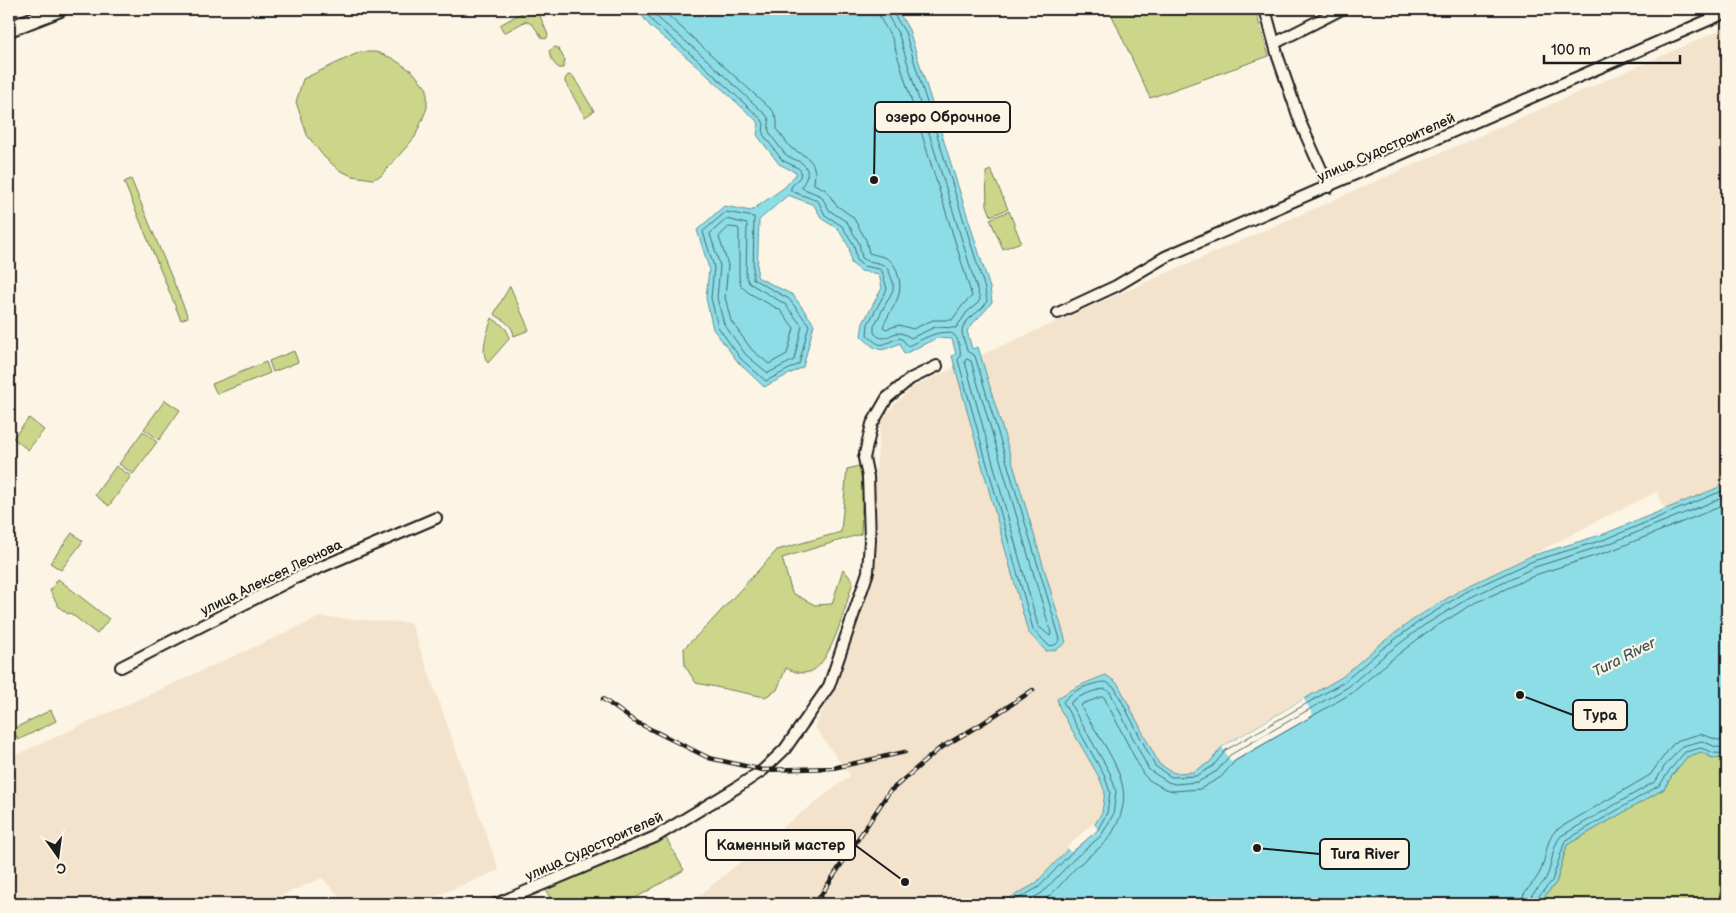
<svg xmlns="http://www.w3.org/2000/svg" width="1736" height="913" viewBox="0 0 1736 913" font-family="'Balsamiq Sans',sans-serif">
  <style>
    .built { fill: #f4e3cc }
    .green { fill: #cbd68a; stroke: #747953 }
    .water { fill: #8ddde7; stroke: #609096 }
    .pier { fill: #fcf5e5 }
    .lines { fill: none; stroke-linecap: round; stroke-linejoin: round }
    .shore { stroke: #49696d; stroke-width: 1 }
    .minor-casing { stroke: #1c1c1c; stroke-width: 14 }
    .secondary-casing { stroke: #1c1c1c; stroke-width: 18 }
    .minor { stroke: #fcf5e5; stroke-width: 10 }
    .secondary { stroke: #fcf5e5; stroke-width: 14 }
    .rail-casing { stroke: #1c1c1c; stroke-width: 4.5 }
    .rail { stroke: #fcf5e5; stroke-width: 2.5; stroke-dasharray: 8; stroke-linecap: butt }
    .labels { text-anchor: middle; stroke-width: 4.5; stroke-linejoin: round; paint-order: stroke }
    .street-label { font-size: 14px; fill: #1c1c1c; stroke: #fcf5e5 }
    .water-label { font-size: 15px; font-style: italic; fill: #3e5659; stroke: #fcf5e5 }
    .leader { fill: none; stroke: #1c1c1c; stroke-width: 2 }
    .callout-dot { fill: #1c1c1c; stroke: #fcf5e5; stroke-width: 2 }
    .callout { fill: #fcf5e5; stroke: #1c1c1c; stroke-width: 2 }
    .callout-label { font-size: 15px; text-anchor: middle; font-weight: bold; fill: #1c1c1c }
  </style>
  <rect width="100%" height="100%" fill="#fcf5e5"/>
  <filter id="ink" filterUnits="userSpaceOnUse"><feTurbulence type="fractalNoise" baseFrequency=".02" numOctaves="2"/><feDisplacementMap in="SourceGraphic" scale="10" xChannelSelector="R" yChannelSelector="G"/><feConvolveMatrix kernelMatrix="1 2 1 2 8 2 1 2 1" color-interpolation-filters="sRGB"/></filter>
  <g filter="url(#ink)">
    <g class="built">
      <polygon points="1727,27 1727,495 1668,520 1657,492 1599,520 1531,556 1464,588 1417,617 1379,645 1342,677 1222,747 1210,763 1193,772 1174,773 1159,764 1106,675 1079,684 1069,690 1057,699 1060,709 1099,777 1105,792 1102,812 1093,828 1067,850 1035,884 999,904 689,904 784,826 850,776 814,726 836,687 875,570 875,477 881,422 894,405 913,387 992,350"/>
      <polygon points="320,617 411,623 499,870 417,904 346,904 322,878 262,904 9,904 9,758"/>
    </g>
    <g class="green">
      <polygon points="525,9 537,9 548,35 547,38 543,39 533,25 526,21 504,33 500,25 525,11"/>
      <polygon points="1109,9 1255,9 1269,56 1150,98"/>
      <path d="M 555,47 L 558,48 L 565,60 L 563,68 L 559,68 C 554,65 550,57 549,51 Z"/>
      <polygon points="360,52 376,52 392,58 413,72 427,89 427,108 415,137 381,176 373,179 352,176 339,170 324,157 307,135 296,102 303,79"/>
      <polygon points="568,75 573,76 594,111 585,117 565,82 565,79"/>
      <polygon points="991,170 1008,209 991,216 987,205 986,172"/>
      <polygon points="131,179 188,317 181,320 124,182"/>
      <polygon points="1009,211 1021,242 1003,249 990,219"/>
      <path d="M 510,286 L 529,330 L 514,336 C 513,325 503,320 494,314 Z"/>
      <path d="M 492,318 C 500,324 509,328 509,339 L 488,363 C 479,351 488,331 492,318 Z"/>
      <polygon points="294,351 298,362 273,372 269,361"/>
      <polygon points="266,362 270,373 217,394 212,384"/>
      <polygon points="165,400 180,410 159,440 144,429"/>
      <polygon points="29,418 44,430 28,450 13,438"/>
      <polygon points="143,431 157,442 133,474 119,464"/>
      <polygon points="116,466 131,476 109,506 95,495"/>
      <path d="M 859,466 L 863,477 L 861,534 L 782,558 L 792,593 L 815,605 L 832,604 L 843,569 L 853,581 C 847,602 832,661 812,671 C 803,675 794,672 786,668 L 777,690 L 765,697 L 696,683 L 685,666 L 684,648 L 707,626 L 777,550 L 841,532 L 847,469 Z"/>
      <polygon points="72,533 83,541 61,570 50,563"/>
      <polygon points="58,579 109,619 97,634 70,613 68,614 59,607 50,591"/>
      <polygon points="51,710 56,721 18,740 13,729"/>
      <polygon points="1701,752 1713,758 1727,759 1727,904 1538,904 1556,883 1567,845 1664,789 1673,774 1687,757"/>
      <polygon points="666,838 684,870 625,904 553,904 545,888"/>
    </g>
    <g class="water">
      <path d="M 637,9 L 897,9 L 909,30 L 990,288 L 992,302 C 985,313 974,320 967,331 L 972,349 L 978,347 L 1066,642 C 1060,648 1055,651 1046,651 L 1028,632 L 952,356 L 956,354 L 952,339 L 937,338 L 904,354 L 900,343 C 879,353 878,352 861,336 L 863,323 L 882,288 L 879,274 L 861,271 L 851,263 L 849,247 L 838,229 L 822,219 L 814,205 L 788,195 L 759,220 L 757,277 L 793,295 L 814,324 L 803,367 L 764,387 L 738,362 L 713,329 L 706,298 L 709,268 L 697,230 L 724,206 L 751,211 L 785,187 L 797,173 L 779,164 L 757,135 L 759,123 L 696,65 L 650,26 Z"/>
      <path d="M 1727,484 L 1727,759 L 1713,758 L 1701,752 L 1687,757 L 1673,774 L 1664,789 L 1567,845 L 1556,883 L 1538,904 L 999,904 L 1035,884 L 1067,850 L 1093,828 L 1102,812 L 1105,792 L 1099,777 L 1060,709 L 1057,699 C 1072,688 1087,682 1106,675 L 1118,684 L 1159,764 L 1174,773 L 1193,772 L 1210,762 L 1222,747 L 1342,677 L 1379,645 L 1417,617 L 1464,588 L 1531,556 L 1604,534 Z"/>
    </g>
    <g class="pier">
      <polygon points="1304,699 1313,715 1231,762 1222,747"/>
      <polygon points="1093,823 1099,831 1071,853 1067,847"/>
    </g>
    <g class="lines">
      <g class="shore">
        <path d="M 644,9 L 654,23 L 699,61 L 762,120 L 764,124 L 763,134 L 782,160 L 798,168 L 801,171 L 800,177 L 791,187 L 791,191 L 818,201 L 825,215 L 842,226 L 854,245 L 857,261 L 863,266 L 879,269 L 882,271 L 887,289 L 868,324 L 867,335 C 884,351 881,343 900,338 L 903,340 L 908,346 C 920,341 951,321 958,341 C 960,349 962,353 958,360 L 1033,629 L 1048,645 C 1052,647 1059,644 1060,639 L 975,356 L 967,351 C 966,345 962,337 962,331 C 963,318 984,311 987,301 C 987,298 985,292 985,289 L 905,32 L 893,13 L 893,9"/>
        <path d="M 651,9 L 659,19 L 704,57 L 767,116 C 771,122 768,125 769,131 C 770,135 782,150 785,154 C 791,160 804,160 807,170 C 809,177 803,182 802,188 L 821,196 L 830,211 L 847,222 L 859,243 L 862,258 C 872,265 885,259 890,274 C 892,279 894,284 893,290 L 874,326 L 874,333 C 889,348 890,323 911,338 L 935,327 L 956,328 L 967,312 L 978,303 L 980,299 L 899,35 L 888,16 L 886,9"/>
        <path d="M 661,9 L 773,111 L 777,120 L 777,130 L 791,148 L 807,157 L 813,164 L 815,172 L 814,184 L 826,190 L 836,205 L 853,217 L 866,240 L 869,253 C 886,258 893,257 898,275 C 905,298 890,308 883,327 L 886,329 L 899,325 L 913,329 L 933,320 L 952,320 L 962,306 L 972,296 L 892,38 L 880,18 L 879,9"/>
        <polygon points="726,212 754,217 753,279 789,299 809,325 799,364 766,381 741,359 718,327 711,298 714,267 703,232"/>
        <polygon points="727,219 747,224 746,276 749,283 785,304 802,326 794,360 768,373 746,355 724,324 717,298 720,266 710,234"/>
        <polygon points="729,227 738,228 739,230 739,277 741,286 749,293 780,310 794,328 787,354 769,364 752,350 731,321 725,297 728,265 719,237"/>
        <polygon points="967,359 971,361 1051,633 1050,636 1038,626 965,362"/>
        <path d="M 1009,904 L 1039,887 L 1070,854 L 1097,831 L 1107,813 L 1110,792 L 1104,775 L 1063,702 C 1070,691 1093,682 1106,682 L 1115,688 L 1155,766 L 1171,777 L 1196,776 L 1213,766 L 1226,750 L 1344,682 L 1382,649 L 1420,621 L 1466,592 L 1533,561 L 1606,539 L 1727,489"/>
        <path d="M 1022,904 L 1042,893 L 1074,859 L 1101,836 L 1113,815 L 1116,791 L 1110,773 L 1071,705 L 1071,702 C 1081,695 1094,690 1105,689 L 1110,692 L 1149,770 L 1168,782 L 1175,784 L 1198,782 L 1217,771 L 1230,755 L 1348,687 L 1386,654 L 1423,626 L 1469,598 L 1535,567 L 1608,544 L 1727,496"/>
        <path d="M 1038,904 C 1054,895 1065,878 1079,865 C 1088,856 1100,849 1108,839 C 1118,826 1126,806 1123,789 C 1119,762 1095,731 1081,707 L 1082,704 L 1101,697 L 1104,697 L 1143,774 L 1149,780 L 1165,789 L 1174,791 L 1200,789 L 1221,777 L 1235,761 L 1352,693 L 1391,660 L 1427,632 L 1473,604 L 1538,574 L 1610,551 L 1727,504"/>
        <path d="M 1521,904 C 1522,890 1533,886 1539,874 C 1547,861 1544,842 1556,830 L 1650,775 L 1672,745 L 1679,740 L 1700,734 L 1718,740 L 1727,740"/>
        <path d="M 1529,904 C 1529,892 1541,888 1546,878 C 1553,865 1551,847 1561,836 L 1656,781 L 1664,767 L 1682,746 L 1702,741 L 1716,747 L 1727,748"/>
        <polyline points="1535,904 1536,899 1552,881 1565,841 1660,785 1669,771 1685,752 1701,748 1714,753 1727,754"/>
      </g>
      <g class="minor-casing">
        <g id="minor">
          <polyline points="1265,9 1278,57 1301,124 1329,187"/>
          <polyline points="1275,43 1342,9"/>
          <polyline points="1058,313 1116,286 1165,257 1727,12"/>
          <polyline points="121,667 293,579 436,518"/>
          <polyline points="496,904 655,837 736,788 763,770 785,749 829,686 868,572 870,540 868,477 864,458 872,424 887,398 910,379 937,366"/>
        </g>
      </g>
      <g class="secondary-casing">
        <polyline id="secondary" points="9,29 60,9"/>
      </g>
      <use href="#minor" class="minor"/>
      <use href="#secondary" class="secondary"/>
      <g class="rail-casing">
        <g id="rail">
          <polyline points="603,699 634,721 709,758 763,770 833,768 905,752"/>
          <polyline points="815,904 889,792 939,749 983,723 1033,690"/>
        </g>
      </g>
      <use href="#rail" class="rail"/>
    </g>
  </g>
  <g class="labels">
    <g class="street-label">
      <text transform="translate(1386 147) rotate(-24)" y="5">улица Судостроителей</text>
      <text transform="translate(271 577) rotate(-26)" y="5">улица Алексея Леонова</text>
      <text transform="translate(594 846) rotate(-24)" y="5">улица Судостроителей</text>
    </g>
    <g class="water-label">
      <text transform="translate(1624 657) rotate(-27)" y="5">Tura River</text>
    </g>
  </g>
  <path class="leader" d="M874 180L875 117M1520 695L1573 715M905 882L855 845M1257 848L1320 854"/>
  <g class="callout-dot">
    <circle cx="874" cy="180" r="5"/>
    <circle cx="1520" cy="695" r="5"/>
    <circle cx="905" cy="882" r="5"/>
    <circle cx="1257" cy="848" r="5"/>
  </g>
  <g class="callout">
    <rect x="875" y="102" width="135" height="30" rx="5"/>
    <rect x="1573" y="700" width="54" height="30" rx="5"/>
    <rect x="706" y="830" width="149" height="30" rx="5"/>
    <rect x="1320" y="839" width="89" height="30" rx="5"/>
  </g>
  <g class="callout-label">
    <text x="943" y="122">озеро Оброчное</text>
    <text x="1600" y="720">Тура</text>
    <text x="781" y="850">Каменный мастер</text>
    <text x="1365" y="859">Tura River</text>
  </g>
  <rect width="1736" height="913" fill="none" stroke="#fcf5e5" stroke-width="30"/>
  <rect x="15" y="15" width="1706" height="883" fill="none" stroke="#1c1c1c" stroke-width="2" filter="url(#ink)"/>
  <g transform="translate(58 856) rotate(166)" stroke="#fcf5e5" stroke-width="4" paint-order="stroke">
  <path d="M0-4L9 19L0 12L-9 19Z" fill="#1c1c1c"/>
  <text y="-8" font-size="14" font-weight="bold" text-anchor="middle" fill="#1c1c1c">С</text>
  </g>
  <path d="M1544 55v8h136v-8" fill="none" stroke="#1c1c1c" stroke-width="2.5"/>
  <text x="1551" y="55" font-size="15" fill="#1c1c1c" stroke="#fcf5e5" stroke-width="4" paint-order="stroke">100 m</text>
</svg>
